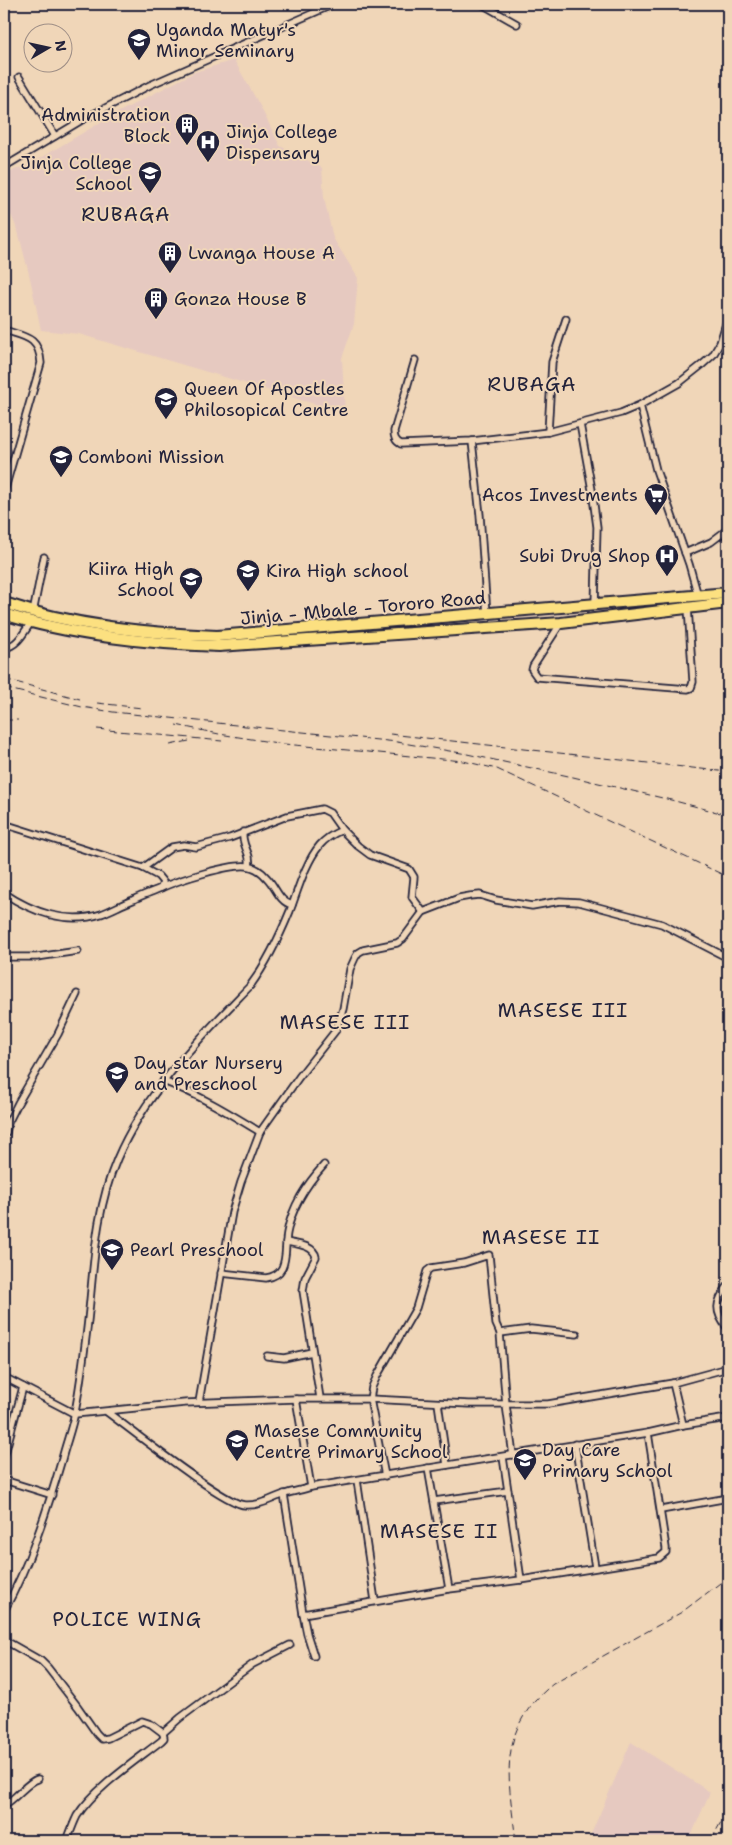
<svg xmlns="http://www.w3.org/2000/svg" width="732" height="1845" viewBox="0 0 732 1845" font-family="'Shantell Sans',sans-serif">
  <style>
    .built { fill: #e6c9c0 }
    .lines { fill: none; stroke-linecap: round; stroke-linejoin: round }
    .street-casing { stroke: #22223b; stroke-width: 9 }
    .highway-casing { stroke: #22223b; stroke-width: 14 }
    .street { stroke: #f0d6b8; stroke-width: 5.5 }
    .highway { stroke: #fce080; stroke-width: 10 }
    .rail { stroke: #22223b; stroke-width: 1; stroke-dasharray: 8 4; stroke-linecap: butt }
    .labels { text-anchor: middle; stroke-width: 4; stroke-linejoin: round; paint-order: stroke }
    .poi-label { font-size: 18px; fill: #22223b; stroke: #f0d6b8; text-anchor: start }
    .street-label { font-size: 18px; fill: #22223b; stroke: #f0d6b8 }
    .quarter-label { font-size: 20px; letter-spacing: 1px; fill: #22223b; stroke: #f0d6b8 }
  </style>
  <rect width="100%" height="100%" fill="#f0d6b8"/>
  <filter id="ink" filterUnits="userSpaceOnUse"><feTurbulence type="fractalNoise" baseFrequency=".02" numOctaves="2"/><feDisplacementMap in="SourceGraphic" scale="10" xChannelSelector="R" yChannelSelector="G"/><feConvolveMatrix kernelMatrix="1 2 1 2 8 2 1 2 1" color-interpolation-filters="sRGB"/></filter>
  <g filter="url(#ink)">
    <g class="built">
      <polygon points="234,60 260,106 280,146 322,168 324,198 333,238 358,278 354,324 342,358 345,413 79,334 41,330 30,278 18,231 4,199 4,175 42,157 113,115 195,72"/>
      <polygon points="631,1742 710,1792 689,1841 588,1841"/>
    </g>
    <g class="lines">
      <g class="street-casing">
        <g id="street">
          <polyline points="482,4 517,24"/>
          <polyline points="19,77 55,136"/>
          <polyline points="4,167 82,120 150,85 334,4"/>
          <path d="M 4,330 C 26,337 39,337 41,363 L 4,492"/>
          <path d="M 415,360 L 394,431 C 394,437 395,441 401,444 L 472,441 L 548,432 L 621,413 L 640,405 L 679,383 L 703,364 L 713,355 L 720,343 L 728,317"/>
          <polyline points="640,405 656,470 689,564 698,596"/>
          <polyline points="580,424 592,490 597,527 595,605"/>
          <polyline points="548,432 552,362 566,319"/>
          <polyline points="472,441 480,515 487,614"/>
          <polyline points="685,553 711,542 728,529"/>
          <polyline points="33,613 44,557"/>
          <polyline points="561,623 533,666 532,670 537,677 688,689 691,688 693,682 688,607"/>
          <path d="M 4,648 C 18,646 24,632 32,621"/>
          <path d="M 4,824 L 143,868 L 158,876 L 163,882 L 161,888 C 152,892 142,895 133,900 C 122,904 112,910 101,914 C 67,925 32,912 4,893"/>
          <path d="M 243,832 C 241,846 252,853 249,866"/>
          <polyline points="143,868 172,847 184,845 196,847 230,838 287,816 322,809 330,813 342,830 358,846 370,855 409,869 414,877 412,897 423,912"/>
          <path d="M 161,888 C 178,880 230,864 247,866 C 255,867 262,872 267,878 C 276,887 279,902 292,905"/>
          <polyline points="4,957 37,957 78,951"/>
          <path d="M 163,1081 C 198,1094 229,1113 260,1132"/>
          <polyline points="6,1133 8,1123 18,1103 58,1034 77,994"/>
          <path d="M 286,1242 C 296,1244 314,1245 316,1257 L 305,1278 L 303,1291 L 320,1398"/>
          <path d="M 221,1273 L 266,1278 C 273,1277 279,1274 282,1268 C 287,1258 285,1244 287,1233 C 292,1206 306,1185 324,1165"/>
          <path d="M 728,1286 C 715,1302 714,1312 728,1329"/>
          <polyline points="500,1333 531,1329 577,1334"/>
          <polyline points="267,1356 284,1358 312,1352"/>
          <polyline points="4,1377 75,1414 185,1403 296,1399 370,1399 469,1404 548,1404 673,1383 728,1368"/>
          <polyline points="673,1383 683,1425"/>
          <polyline points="296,1399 311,1487"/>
          <polyline points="199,1402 232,1212 241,1182 260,1132 299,1077 336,1030 343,1009 350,969 355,958 358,953 363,950 397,943 403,939 423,912 459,898 470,896 480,895 496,900 532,906 560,901 579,902 662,924 728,958"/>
          <polyline points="438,1403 447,1465"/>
          <path d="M 107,1412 C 129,1428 225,1505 245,1505 C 260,1506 272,1498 285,1494 C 294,1491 303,1490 311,1487 L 648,1433 L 683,1425 L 728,1418"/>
          <polyline points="575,1444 595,1567"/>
          <polyline points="4,1457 23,1387"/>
          <polyline points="503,1457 521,1580"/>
          <polyline points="428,1468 449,1589"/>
          <polyline points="385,1476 370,1399 372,1387 377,1376 416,1308 427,1271 431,1268 464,1263 489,1255 496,1324 500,1333 506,1405 513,1455"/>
          <polyline points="4,1480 52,1495"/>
          <polyline points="357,1480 375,1601"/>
          <polyline points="284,1494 303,1614 449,1589 521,1580 659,1558 666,1552 666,1548 648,1433"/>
          <polyline points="434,1501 508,1491"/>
          <polyline points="661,1510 728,1498"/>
          <path d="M 4,1611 C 30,1563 47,1511 62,1459 C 66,1443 72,1428 75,1412 C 80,1387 83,1362 86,1337 C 94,1277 93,1215 117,1159 C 146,1091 200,1038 250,986 C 267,963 279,938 290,911 C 298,890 305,863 320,845 C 326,838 333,834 342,830"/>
          <polyline points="303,1614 307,1634 314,1656"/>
          <polyline points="4,1640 41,1661 48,1668 78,1707 97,1734 102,1739 108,1738 142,1721 151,1724 163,1733 180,1718 253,1664 290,1645"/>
          <path d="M 4,1805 C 16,1799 28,1781 38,1779"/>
          <path d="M 67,1841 C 70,1833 73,1824 77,1816 C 95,1788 134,1762 161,1741 L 164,1738 L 163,1733"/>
        </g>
      </g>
      <g class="highway-casing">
        <g id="highway">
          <path d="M 4,603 C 73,626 145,633 217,636 L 728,593"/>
          <path d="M 4,614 C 69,635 150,644 219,646 L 561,623 L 728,603"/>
        </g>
      </g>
      <use href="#street" class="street"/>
      <use href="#highway" class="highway"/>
      <g class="rail">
        <polyline points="4,679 80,699"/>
        <polyline points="4,688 82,707 113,712 397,742 467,754 573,777 671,800 728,815"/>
        <polyline points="97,703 142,708"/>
        <polyline points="4,720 18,720"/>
        <polyline points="176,725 219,734 284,744 463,761 497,769 728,877"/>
        <polyline points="97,729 222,741"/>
        <polyline points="390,734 728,772"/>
        <polyline points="170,745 189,741"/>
        <path d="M 516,1841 C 508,1777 496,1730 553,1684 L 682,1612 L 728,1577"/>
        <polyline points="713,1841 715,1833 728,1809"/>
      </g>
    </g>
  </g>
  <defs>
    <g id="school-pin" transform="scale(1.25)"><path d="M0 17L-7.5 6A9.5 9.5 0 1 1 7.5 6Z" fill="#22223b" stroke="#f0d6b8"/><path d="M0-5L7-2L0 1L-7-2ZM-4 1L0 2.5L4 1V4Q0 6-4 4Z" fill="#fff"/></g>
    <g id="building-pin" transform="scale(1.25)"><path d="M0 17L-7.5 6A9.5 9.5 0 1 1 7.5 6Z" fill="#22223b" stroke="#f0d6b8"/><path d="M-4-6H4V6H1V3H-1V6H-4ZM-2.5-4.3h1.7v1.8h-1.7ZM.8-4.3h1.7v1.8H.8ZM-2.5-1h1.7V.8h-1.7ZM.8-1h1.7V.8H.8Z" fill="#fff"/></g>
    <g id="hospital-pin" transform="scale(1.25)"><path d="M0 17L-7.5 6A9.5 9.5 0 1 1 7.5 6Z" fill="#22223b" stroke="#f0d6b8"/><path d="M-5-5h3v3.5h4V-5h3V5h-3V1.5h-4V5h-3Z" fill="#fff"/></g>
    <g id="supermarket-pin" transform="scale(1.25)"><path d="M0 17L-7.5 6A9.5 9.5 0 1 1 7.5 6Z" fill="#22223b" stroke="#f0d6b8"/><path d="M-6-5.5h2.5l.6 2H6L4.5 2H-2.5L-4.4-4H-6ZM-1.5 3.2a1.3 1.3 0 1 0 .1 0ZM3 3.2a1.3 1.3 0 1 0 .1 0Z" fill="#fff"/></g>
  </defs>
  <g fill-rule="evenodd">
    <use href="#school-pin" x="139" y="40"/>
    <use href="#building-pin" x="187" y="125"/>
    <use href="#hospital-pin" x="208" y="142"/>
    <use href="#school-pin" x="150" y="173"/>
    <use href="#building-pin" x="170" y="253"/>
    <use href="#building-pin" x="156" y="299"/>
    <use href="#school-pin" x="166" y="399"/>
    <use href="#school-pin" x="61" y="457"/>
    <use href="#supermarket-pin" x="656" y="495"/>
    <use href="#hospital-pin" x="667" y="556"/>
    <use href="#school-pin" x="248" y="571"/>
    <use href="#school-pin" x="191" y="579"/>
    <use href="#school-pin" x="117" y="1073"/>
    <use href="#school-pin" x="112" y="1250"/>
    <use href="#school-pin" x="237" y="1441"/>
    <use href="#school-pin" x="525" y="1460"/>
  </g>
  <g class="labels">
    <g class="poi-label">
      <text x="156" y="36">Uganda Matyr's<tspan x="156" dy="21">Minor Seminary</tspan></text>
      <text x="170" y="121" text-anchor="end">Administration<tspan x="170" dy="21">Block</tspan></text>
      <text x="226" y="138">Jinja College<tspan x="226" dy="21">Dispensary</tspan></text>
      <text x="132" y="169" text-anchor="end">Jinja College<tspan x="132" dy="21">School</tspan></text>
      <text x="188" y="259">Lwanga House A</text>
      <text x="174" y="305">Gonza House B</text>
      <text x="184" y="395">Queen Of Apostles<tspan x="184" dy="21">Philosopical Centre</tspan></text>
      <text x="78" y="463">Comboni Mission</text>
      <text x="638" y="501" text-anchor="end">Acos Investments</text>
      <text x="650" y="562" text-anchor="end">Subi Drug Shop</text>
      <text x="174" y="575" text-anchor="end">Kiira High<tspan x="174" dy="21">School</tspan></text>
      <text x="266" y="577">Kira High school</text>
      <text x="134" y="1069">Day star Nursery<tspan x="134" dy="21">and Preschool</tspan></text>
      <text x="130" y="1256">Pearl Preschool</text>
      <text x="254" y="1437">Masese Community<tspan x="254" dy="21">Centre Primary School</tspan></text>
      <text x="542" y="1456">Day Care<tspan x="542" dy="21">Primary School</tspan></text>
    </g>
    <g class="street-label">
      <text transform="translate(363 608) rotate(-5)" y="6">Jinja - Mbale - Tororo Road</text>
    </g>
    <g class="quarter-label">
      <text x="126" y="221">RUBAGA</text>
      <text x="532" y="391">RUBAGA</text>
      <text x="563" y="1017">MASESE III</text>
      <text x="345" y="1029">MASESE III</text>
      <text x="541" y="1244">MASESE II</text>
      <text x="439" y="1538">MASESE II</text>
      <text x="127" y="1626">POLICE WING</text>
    </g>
  </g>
  <rect width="732" height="1845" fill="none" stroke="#f0d6b8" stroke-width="20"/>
  <rect x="10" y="10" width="712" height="1825" fill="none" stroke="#22223b" stroke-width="2" filter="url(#ink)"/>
  <g transform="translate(48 48) rotate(81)"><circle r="24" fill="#f0d6b8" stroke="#9e8e86"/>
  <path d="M0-4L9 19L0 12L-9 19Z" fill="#22223b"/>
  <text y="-8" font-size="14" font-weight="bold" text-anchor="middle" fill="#22223b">N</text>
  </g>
</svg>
